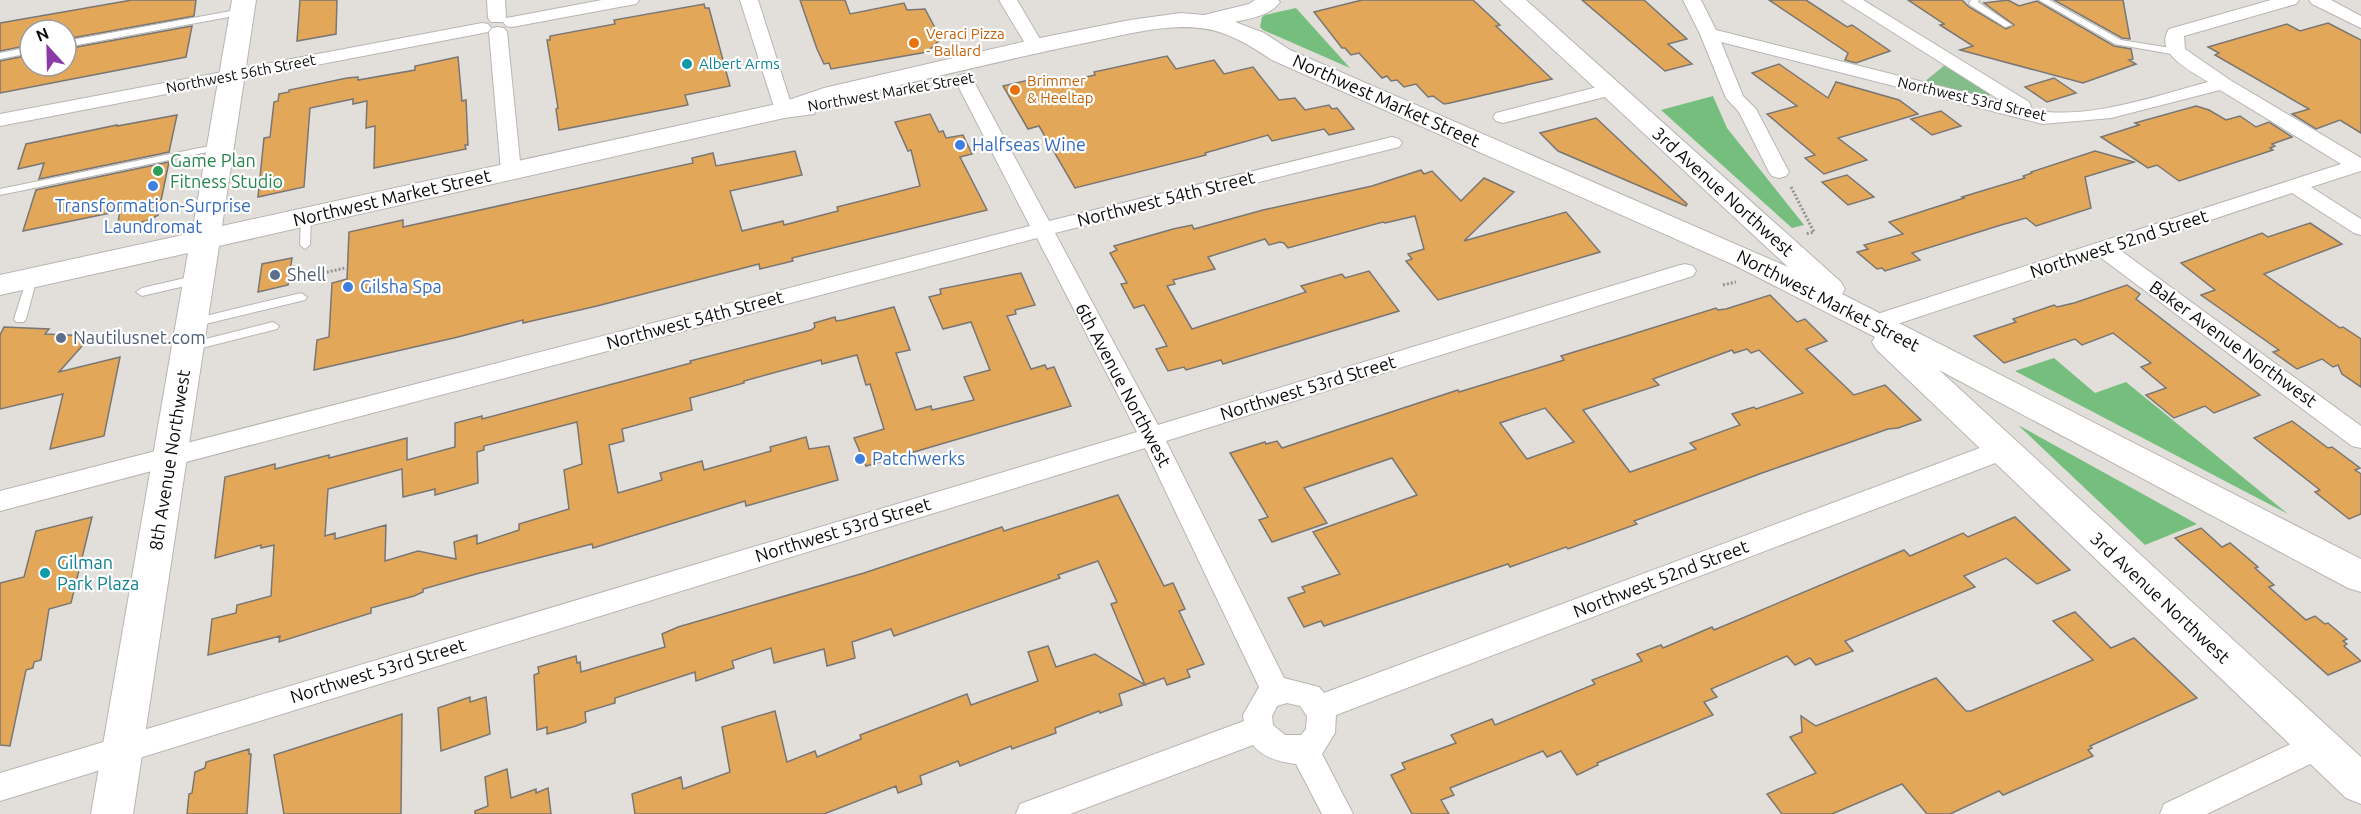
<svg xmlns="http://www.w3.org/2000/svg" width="2361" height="814" viewBox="0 0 2361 814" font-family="Ubuntu,sans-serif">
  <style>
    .green { fill: #85bd8a }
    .forest { fill: #76be7e }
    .building { fill: #e3a75a; stroke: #797673; stroke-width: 1.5; fill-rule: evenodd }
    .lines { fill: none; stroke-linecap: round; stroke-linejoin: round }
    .lane-casing { stroke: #b7b5b1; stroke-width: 2 }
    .street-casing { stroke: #b7b5b1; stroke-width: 2 }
    .secondary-casing { stroke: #b7b5b1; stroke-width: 2 }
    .path { stroke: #94928f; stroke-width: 3; stroke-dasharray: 2 2; stroke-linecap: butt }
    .lane { fill: #fff; fill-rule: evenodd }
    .street { fill: #fff; fill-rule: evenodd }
    .secondary { fill: #fff; fill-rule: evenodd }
    .food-dot { fill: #e8710a; stroke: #fff; stroke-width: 2 }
    .culture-dot { fill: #0f9aa8; stroke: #fff; stroke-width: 2 }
    .shop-dot { fill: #3f7fe0; stroke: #fff; stroke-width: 2 }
    .leisure-dot { fill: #2e9e5b; stroke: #fff; stroke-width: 2 }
    .service-dot { fill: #5c6f8a; stroke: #fff; stroke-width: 2 }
    .labels { text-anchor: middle; stroke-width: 4.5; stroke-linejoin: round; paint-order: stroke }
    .far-food-label { font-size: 15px; fill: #c56008; stroke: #fff; text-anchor: start }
    .far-culture-label { font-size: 15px; fill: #0d838f; stroke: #fff; text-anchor: start }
    .far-street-label { font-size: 15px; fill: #0c0b0a; stroke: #fff }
    .street-label { font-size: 18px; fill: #0c0b0a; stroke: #fff }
    .shop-label { font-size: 18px; fill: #366cbe; stroke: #fff; text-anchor: start }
    .leisure-label { font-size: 18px; fill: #27864d; stroke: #fff; text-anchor: start }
    .service-label { font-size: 18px; fill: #4e5e75; stroke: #fff; text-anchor: start }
    .culture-label { font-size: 18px; fill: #0d838f; stroke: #fff; text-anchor: start }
  </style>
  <rect width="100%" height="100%" fill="#e2dfdb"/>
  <polygon class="green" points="1945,65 1991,94 1986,98 1924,82"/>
  <g class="forest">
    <polygon points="1296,8 1350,68 1263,30 1260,27 1262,17 1265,15"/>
    <polygon points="1713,96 1727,128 1804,225 1792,228 1661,110"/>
    <polygon points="2054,358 2095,393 2126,382 2288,514 2015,371"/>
    <polygon points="2018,425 2197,524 2145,545"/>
  </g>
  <g class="building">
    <polygon points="132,0 196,0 194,16 66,39 66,30 30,30 30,45 0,51 0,23"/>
    <polygon points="300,0 337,0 336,34 297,41"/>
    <polygon points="800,0 845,0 850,14 904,3 907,10 925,9 941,39 927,52 831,69 829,63 824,64 817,49"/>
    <polygon points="1362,0 1473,0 1500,25 1496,26 1552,79 1450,103 1444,104 1433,96 1428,97 1416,84 1404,87 1397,80 1391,81 1387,76 1382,78 1359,53 1351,55 1345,48 1342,48 1314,12"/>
    <polygon points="1582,0 1644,0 1687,39 1668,44 1692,64 1665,71"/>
    <polygon points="1769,0 1806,0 1847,27 1852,25 1890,51 1856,63 1845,60 1848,53"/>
    <polygon points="1908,0 1962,0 1969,7 2006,29 2014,25 1984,3 2008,0 2019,6 2037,1 2114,46 2131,49 2133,59 2129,60 2136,64 2083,83 1960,50 1973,46 1940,25 1944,24"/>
    <polygon points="2054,0 2123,0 2130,39 2122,38"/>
    <polygon points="704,4 705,8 709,8 730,86 685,95 688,105 559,130 556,109 558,108 547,40 550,40 550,36 615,24 614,20"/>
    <polygon points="2328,23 2361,40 2361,133 2340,120 2316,129 2292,114 2309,109 2215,55 2219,53 2208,47 2287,24 2300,31"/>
    <polygon points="192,26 186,57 0,93 0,61 30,55 30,66 66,66 66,49"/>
    <polygon points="1167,56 1176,69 1214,60 1224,74 1253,67 1279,100 1295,98 1305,110 1329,105 1332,109 1337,108 1354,129 1329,135 1324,129 1272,141 1268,135 1205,153 1206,155 1075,188 1039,126 1028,129 1003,86 1047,76 1052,85 1095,75 1094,72"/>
    <polygon points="458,57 462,101 466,100 468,145 465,145 466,149 374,168 375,126 366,128 367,101 353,104 353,99 310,108 304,187 258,197 264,138 270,137 274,102 278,101 279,94 289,92 289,90 347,78 358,77 358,80 415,70 415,66"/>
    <polygon points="1779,64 1828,98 1836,82 1899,100 1918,114 1838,138 1867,160 1824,174 1805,158 1815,155 1767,114 1797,106 1752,73"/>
    <polygon points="2054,78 2076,93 2047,102 2025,87"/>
    <polygon points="2196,106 2209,110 2226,120 2240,116 2256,127 2269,122 2292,137 2272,144 2275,146 2270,148 2273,150 2179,181 2157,165 2148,168 2101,137 2139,125 2135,123"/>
    <polygon points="1941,111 1961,126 1932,135 1911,119"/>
    <polygon points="930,114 939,132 943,131 946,138 963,135 972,154 960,157 987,210 792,258 793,261 760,269 759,264 597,306 523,323 523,320 458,337 314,370 317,340 329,337 332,283 347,279 349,232 403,220 403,227 693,163 692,158 713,153 716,166 795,151 802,175 730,191 742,231 783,221 784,225 838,211 837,207 920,186 911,150 908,151 895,122"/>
    <polygon points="177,115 169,152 39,179 44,163 18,169 26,144 117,125 117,126"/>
    <polygon points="1596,118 1687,204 1686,206 1558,151 1540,133"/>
    <polygon points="2095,151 2134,162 2085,177 2091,208 2036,226 2026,218 2001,225 1912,253 1920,260 1885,271 1882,268 1877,269 1857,252 1868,249 1864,245 1903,234 1889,222 1964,198 1962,197 2025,178 2023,176 2032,173 2031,172"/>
    <polygon points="169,162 158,215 150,220 117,228 120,211 23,231 36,190"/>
    <polygon points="1421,170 1424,174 1432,171 1461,201 1484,178 1514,192 1464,241 1566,212 1600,252 1438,300 1406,261 1412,259 1408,254 1424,249 1415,216 1385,223 1383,222 1288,248 1284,243 1280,242 1269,245 1265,239 1208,257 1215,269 1173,280 1175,284 1167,286 1192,329 1306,292 1301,286 1342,274 1345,278 1369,271 1399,311 1223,364 1221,360 1186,370 1184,367 1168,371 1156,349 1167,346 1144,305 1134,308 1121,284 1127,283 1110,253 1117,250 1114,246 1173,229 1192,225 1194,229 1263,210 1372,186"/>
    <polygon points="1847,175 1874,197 1848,205 1822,182"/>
    <polygon points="2310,223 2342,244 2264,274 2340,328 2343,327 2361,339 2361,387 2342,374 2338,365 2333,367 2322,359 2297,369 2273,352 2279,350 2201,295 2215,290 2181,263 2262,233 2268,237"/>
    <polygon points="292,258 288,285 258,292 262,264"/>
    <path d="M 1021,273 L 1035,305 L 1015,310 L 1016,314 L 1007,316 L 1031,369 L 1045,365 L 1047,369 L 1054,367 L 1071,406 L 866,466 L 854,438 L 884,429 L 870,384 L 866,385 L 857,355 L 822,364 L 821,360 L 744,381 L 744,383 L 690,398 L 692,410 L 622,429 L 624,441 L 609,445 L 618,493 L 662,480 L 660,473 L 702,461 L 704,470 L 771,451 L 770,447 L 806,437 L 809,449 L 829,446 L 838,480 L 746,506 L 745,501 L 593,548 L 592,544 L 476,574 L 423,589 L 423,592 L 414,596 L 371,608 L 371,613 L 279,642 L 280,636 L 208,655 L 212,619 L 236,613 L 237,605 L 271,596 L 274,545 L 261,548 L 261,545 L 215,558 L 225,477 L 275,464 L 275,469 L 329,455 L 329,458 L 407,438 L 407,460 L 455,447 L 455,423 L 482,416 L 482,419 L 691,363 L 690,361 L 811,330 L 815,327 L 814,323 L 835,317 L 836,321 L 843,320 L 894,307 L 910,350 L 896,353 L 916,410 L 931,406 L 932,410 L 974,400 L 964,377 L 990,370 L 971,322 L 943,329 L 929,297 L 941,294 L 940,289 ZM 577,422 L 582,464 L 564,470 L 569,509 L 519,524 L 519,530 L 477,544 L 477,535 L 454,542 L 456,559 L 418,551 L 385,561 L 386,525 L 335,539 L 335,533 L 325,536 L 328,489 L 402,469 L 403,497 L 435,489 L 435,495 L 478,483 L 477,452 L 484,450 L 484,446 Z"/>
    <polygon points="2127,285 2140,294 2136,299 2260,395 2214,413 2205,406 2174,418 2146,395 2166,388 2141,367 2151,363 2113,333 2082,345 2075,339 2004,363 1974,336 2016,322 2013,319 2054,305 2057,307 2074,303"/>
    <path d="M 1770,295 L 1797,322 L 1805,319 L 1827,341 L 1806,349 L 1854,395 L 1885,385 L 1921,420 L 1898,428 L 1888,429 L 1762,473 L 1634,521 L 1637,524 L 1568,549 L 1566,547 L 1510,567 L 1508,564 L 1324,626 L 1321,621 L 1304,627 L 1288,598 L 1305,592 L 1302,587 L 1340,574 L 1313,532 L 1417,495 L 1392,458 L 1304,488 L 1327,523 L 1272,542 L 1259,520 L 1268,517 L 1230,453 L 1265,442 L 1266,444 L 1277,441 L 1282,448 L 1458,390 L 1459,392 L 1564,360 L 1561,356 L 1617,339 L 1716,308 L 1718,310 L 1726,309 ZM 1747,349 L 1751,353 L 1759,350 L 1803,393 L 1756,409 L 1754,407 L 1732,414 L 1740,425 L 1690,443 L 1696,449 L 1630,472 L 1583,410 L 1659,385 L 1653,379 L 1732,350 L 1734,353 ZM 1545,408 L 1574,442 L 1527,459 L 1500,423 Z"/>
    <polygon points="4,327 49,329 45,334 91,336 59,372 120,357 104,436 50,449 63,394 0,409 0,335"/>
    <polygon points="2292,421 2328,448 2332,447 2360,468 2355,470 2361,474 2361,514 2349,519 2315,492 2320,490 2254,438"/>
    <polygon points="1118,495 1164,586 1173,583 1185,609 1179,611 1204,664 1187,670 1190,677 1167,685 1164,678 1119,694 1122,705 1100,713 1099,711 1055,728 1056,733 1012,749 1011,746 960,766 958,761 920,776 922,784 898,793 896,786 824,814 635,814 632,794 681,777 683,789 730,772 722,727 775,711 787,762 815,751 817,757 861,739 860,735 967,694 971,705 1038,681 1028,652 1048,646 1056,667 1095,654 1145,685 1111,604 1117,602 1098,561 1058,575 1060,578 894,636 891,629 852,642 855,658 827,666 824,649 774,663 771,648 732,661 734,668 696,681 695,672 615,698 615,703 585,712 586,722 576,726 547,734 547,727 537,730 534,675 539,673 538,667 576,656 577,663 580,662 581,672 665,647 662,634 678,627 864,573 1002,527 1004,531"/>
    <polygon points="92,517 71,603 49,609 41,660 34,662 33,668 26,670 10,746 0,745 0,583 24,577 36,531"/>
    <polygon points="2015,517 2070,570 2037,584 2006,558 1964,576 1975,587 1845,641 1853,651 1816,665 1810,658 1795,665 1787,656 1711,689 1717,697 1704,702 1713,715 1597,763 1598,765 1577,775 1561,751 1547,757 1543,751 1450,788 1454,795 1441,800 1449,814 1412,814 1391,775 1405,769 1402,763 1456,743 1451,735 1492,719 1495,725 1595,684 1592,680 1642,661 1637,654 1661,645 1663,648 1712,627 1714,630 1904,550 1910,556 1963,533 1968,537"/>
    <polygon points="2201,528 2222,547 2230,543 2258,567 2255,568 2274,585 2269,587 2306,620 2315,616 2325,624 2328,623 2347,639 2343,641 2347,644 2344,646 2361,661 2328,675 2175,538"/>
    <polygon points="2075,612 2111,648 2134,638 2197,698 2090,746 2092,748 2088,750 2093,756 2003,795 1999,791 1950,814 1927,814 1902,784 1832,814 1782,814 1767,794 1816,773 1790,737 1802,732 1801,716 1816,726 1936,678 1966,711 1971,711 2093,660 2053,621"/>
    <polygon points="470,697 470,702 486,697 490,734 441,751 438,708"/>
    <polygon points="402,714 401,814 284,814 274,755"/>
    <polygon points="249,749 249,754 251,754 247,814 187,814 189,794 192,793 195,772 205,768 206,762"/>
    <polygon points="507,769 511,798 536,789 536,793 548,788 551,814 475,814 475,811 488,806 485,777"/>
  </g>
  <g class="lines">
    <g class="lane-casing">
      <g id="lane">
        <polygon points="1971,0 1979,0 1978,2 2012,25 2005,27 1970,5 1969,3"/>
        <polygon points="2039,0 2049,0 2121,40 2177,49 2182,52 2177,55 2115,44"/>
        <polygon points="242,9 246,12 245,14 66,47 66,41"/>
        <polygon points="30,47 30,53 0,59 0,53"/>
        <polygon points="219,144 224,147 222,149 0,195 0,189"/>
        <polygon points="306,214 311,217 310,245 305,249 300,245 301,217"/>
        <polygon points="32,274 37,278 26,319 24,322 16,322 14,319 27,278"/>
        <polygon points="198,275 203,279 202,282 142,296 136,292 142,288"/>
        <polygon points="301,293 307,297 305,300 193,327 187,323 193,319"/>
        <polygon points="273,322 279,326 277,329 190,351 184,347 190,343"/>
      </g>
    </g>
    <g class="street-casing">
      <g id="street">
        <polygon points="487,0 505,0 506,18 503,22 491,22 488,18"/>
        <polygon points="602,0 639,0 636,4 630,5 512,27 506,26 503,22 506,18 512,17"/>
        <polygon points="740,0 758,0 793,110 791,114 777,114 775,110"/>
        <polygon points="999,0 1017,0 1044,46 1041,50 1029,50"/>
        <path d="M 1683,0 L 1701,0 L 1716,30 L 2003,102 L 1842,0 L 1863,0 L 2029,102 L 2031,106 L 2029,109 C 2084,122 2155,96 2208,82 C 2192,71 2153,54 2169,29 L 2271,0 L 2299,0 L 2296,4 L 2184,36 L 2185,49 L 2230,80 L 2361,158 L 2361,171 L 2311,187 L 2361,219 L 2361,235 L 2354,233 L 2292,193 L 2120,250 L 2361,426 L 2361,448 L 2352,446 L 2100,257 L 1876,331 L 1868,329 L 1865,323 L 1868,317 L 2341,164 L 2220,90 L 2111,118 L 2043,124 L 1721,42 L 1743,96 L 1756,109 L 1789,172 L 1786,176 L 1779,178 L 1772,176 L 1769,172 L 1739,112 L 1726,98 L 1700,34 Z"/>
        <polygon points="2309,0 2331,0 2361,16 2361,28 2312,4"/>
        <polygon points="482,23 488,24 491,28 488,32 0,126 0,114"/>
        <polygon points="498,27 504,28 507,32 521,171 518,175 511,177 504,175 501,171 489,32 492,28"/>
        <path d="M 964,74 L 971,76 L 973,80 L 1049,221 L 1392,137 L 1399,139 L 1402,143 L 1399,147 L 1055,233 L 1158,425 L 1677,266 L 1685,264 L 1693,266 L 1696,271 L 1693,276 L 1166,441 L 1284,678 L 1319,687 L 1324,693 L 1993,443 L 2002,441 L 2011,443 L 2014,450 L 2011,457 L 1336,715 L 1335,733 L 1322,754 L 1353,814 L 1322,814 L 1296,764 C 1280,762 1263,758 1253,745 L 1070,814 L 1016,814 L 1020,804 L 1244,721 L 1243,715 L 1259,687 L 1145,448 L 0,801 L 0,773 L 1137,432 L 1037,238 L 0,511 L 0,491 L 1030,226 L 955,80 L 957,76 ZM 1287,703 L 1300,706 L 1307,716 L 1306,729 L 1301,735 L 1285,735 L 1273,725 L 1272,716 L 1277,706 Z"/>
        <polygon points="1609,84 1616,86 1618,90 1616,94 1503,123 1496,121 1493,117 1496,113"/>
        <polygon points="2318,731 2329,735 2333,745 2329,755 2207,814 2160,814 2164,804"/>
      </g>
    </g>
    <g class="secondary-casing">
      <path id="secondary" d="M 232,0 L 256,0 L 222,226 L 777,104 L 824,88 L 1035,39 L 1130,20 L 1181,13 L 1204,15 L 1249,4 L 1255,0 L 1278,0 L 1280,2 C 1270,16 1251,18 1235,22 L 1264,33 L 1290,50 L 1788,267 L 1500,0 L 1526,0 L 1841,282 L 1845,289 L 1842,294 L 2361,559 L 2361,592 L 2348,588 L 1939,370 L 2361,757 L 2361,804 L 2346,798 L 1877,350 L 1872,342 L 1875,337 L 1732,264 L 1272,60 C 1254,48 1237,37 1216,31 C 1175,20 1126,35 1085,43 C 1003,60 922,80 841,99 L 817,107 L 814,114 L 784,118 L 219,246 L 133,814 L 91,814 L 188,253 L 0,295 L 0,275 L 192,233 Z"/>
    </g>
    <g class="path">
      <polyline points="1791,187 1814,232 1806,234"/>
      <polyline points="319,274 345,268"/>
      <polyline points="1723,285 1736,282"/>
    </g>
    <use href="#lane" class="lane"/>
    <use href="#street" class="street"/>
    <use href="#secondary" class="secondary"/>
  </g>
  <g class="food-dot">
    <circle cx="914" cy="43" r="6"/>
    <circle cx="1015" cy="90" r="6"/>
  </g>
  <g class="culture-dot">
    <circle cx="687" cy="64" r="6"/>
    <circle cx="45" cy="573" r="6"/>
  </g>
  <g class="shop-dot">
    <circle cx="960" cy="145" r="6"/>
    <circle cx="153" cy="186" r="6"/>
    <circle cx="348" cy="287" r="6"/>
    <circle cx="860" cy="459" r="6"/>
  </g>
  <circle class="leisure-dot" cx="158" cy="171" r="6"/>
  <g class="service-dot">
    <circle cx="275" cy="275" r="6"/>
    <circle cx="61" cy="338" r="6"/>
  </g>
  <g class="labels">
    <g class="far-food-label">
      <text x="926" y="39">Veraci Pizza<tspan x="926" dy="17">- Ballard</tspan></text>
      <text x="1027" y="86">Brimmer<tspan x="1027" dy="17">&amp; Heeltap</tspan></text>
    </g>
    <g class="far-culture-label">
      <text x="699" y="69">Albert Arms</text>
    </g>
    <g class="far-street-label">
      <text transform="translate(241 74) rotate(-11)" y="5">Northwest 56th Street</text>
      <text transform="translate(891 92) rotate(-10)" y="5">Northwest Market Street</text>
      <text transform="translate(1972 99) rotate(13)" y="5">Northwest 53rd Street</text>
    </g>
    <g class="street-label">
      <text transform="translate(1386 101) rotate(24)" y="6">Northwest Market Street</text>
      <text transform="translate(1723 192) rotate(42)" y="6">3rd Avenue Northwest</text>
      <text transform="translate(392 198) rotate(-13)" y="6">Northwest Market Street</text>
      <text transform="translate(1166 199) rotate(-14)" y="6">Northwest 54th Street</text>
      <text transform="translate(2119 244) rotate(-18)" y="6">Northwest 52nd Street</text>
      <text transform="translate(1828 301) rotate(27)" y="6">Northwest Market Street</text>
      <text transform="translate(695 320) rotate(-15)" y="6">Northwest 54th Street</text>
      <text transform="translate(2233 344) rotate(36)" y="6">Baker Avenue Northwest</text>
      <text transform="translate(1123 385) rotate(62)" y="6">6th Avenue Northwest</text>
      <text transform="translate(1308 388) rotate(-17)" y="6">Northwest 53rd Street</text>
      <text transform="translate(170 460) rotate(-81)" y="6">8th Avenue Northwest</text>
      <text transform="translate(843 530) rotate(-17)" y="6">Northwest 53rd Street</text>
      <text transform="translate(1661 579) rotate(-21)" y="6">Northwest 52nd Street</text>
      <text transform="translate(2160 598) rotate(43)" y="6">3rd Avenue Northwest</text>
      <text transform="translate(378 671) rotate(-17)" y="6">Northwest 53rd Street</text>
    </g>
    <g class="shop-label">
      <text x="972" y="151">Halfseas Wine</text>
      <text x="153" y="212" text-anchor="middle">Transformation-Surprise<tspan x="153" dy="21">Laundromat</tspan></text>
      <text x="360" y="293">Gilsha Spa</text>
      <text x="872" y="465">Patchwerks</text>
    </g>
    <g class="leisure-label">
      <text x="170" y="167">Game Plan<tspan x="170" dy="21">Fitness Studio</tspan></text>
    </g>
    <g class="service-label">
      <text x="287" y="281">Shell</text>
      <text x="73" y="344">Nautilusnet.com</text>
    </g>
    <g class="culture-label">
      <text x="57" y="569">Gilman<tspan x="57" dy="21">Park Plaza</tspan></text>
    </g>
  </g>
  <g transform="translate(48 48) rotate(338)"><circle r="28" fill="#ffffff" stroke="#9e9d9d" stroke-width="1.5"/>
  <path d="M0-4.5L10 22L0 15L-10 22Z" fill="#8a3aa9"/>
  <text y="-9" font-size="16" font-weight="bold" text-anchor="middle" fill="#0c0b0a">N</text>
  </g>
</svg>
